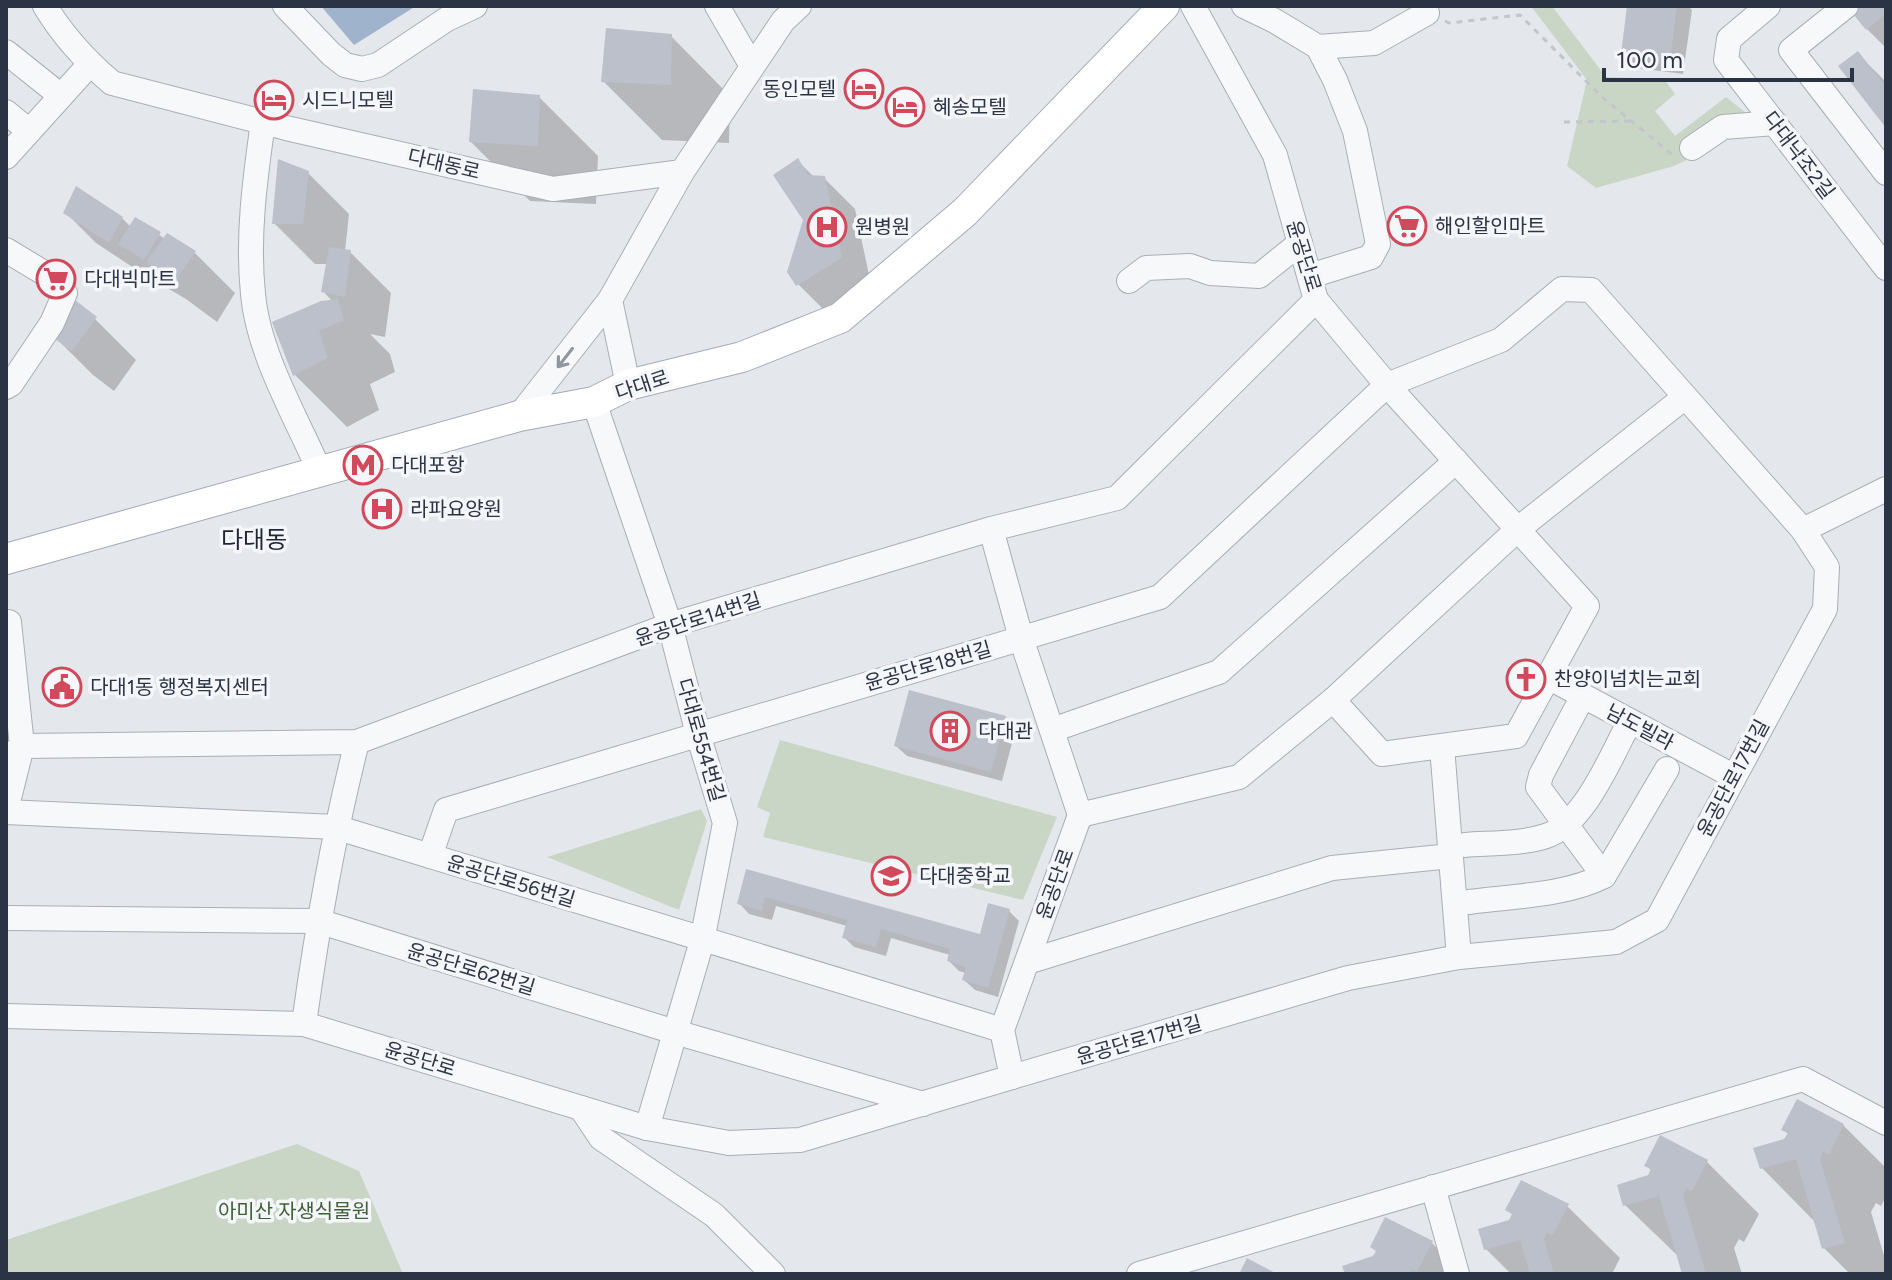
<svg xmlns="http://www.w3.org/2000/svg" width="1892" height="1280" viewBox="0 0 1892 1280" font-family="Figtree,'Noto Sans KR',sans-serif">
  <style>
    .green { fill: #c9d6c5 }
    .water { fill: #9fb4cc }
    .shadow { fill: #0003 }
    .building { fill: #bbc0ca }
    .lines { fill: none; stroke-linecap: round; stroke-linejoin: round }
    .minor-casing { stroke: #a9aeb7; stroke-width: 26 }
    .major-casing { stroke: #a3abb8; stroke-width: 32 }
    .path { stroke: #c2c5cb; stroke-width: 3; stroke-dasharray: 6 6; stroke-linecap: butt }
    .minor { stroke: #f7f8fa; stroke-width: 24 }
    .major { stroke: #fff; stroke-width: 30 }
    .oneway { stroke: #9196a0 }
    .labels { text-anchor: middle; stroke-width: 7; stroke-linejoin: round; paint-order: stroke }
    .poi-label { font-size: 20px; fill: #2b3445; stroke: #f4f6f9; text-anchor: start }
    .street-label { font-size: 20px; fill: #2b3445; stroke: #f4f6f9 }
    .park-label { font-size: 20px; fill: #3f6138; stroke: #f4f6f9 }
    .quarter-label { font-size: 24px; fill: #1d2536; stroke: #f4f6f9 }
  </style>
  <rect width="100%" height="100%" fill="#e4e7ec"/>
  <g class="green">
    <polygon points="1531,6 1552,6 1606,77 1664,79 1675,94 1655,111 1675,136 1726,97 1752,118 1716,146 1674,166 1596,188 1567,166 1587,80"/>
    <polygon points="780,740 1057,817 1023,900 763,837 770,813 757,807"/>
    <polygon points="701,809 707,821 679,910 547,857"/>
    <polygon points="297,1144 359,1171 403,1274 6,1274 6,1240"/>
  </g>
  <polygon class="water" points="321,6 416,6 354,45"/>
  <g class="shadow">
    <polygon points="1629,6 1688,6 1692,10 1683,74 1637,68 1623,53"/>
    <polygon points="1858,6 1886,6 1886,48 1867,29"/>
    <polygon points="671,36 730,96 729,143 662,140 603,81"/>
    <polygon points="1858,54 1886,82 1886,125"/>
    <polygon points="539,97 598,156 596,204 530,201 471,142"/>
    <polygon points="798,161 814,177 824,178 855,209 872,289 829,315 798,284 805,219"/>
    <polygon points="308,173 349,214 345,251 350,252 391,293 385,337 370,334 390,354 395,372 370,384 379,410 347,427 295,375 275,323 333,302 323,291 328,264 315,264 274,223"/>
    <polygon points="65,212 122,218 131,227 136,219 165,239 195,253 235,293 217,322 186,299 162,285 143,267 140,272 96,243"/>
    <polygon points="95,319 136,360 114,391 93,375 52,334"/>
    <polygon points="1005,718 1016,728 1002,781 907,756 896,746"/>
    <polygon points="748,871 981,937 1009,911 1019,921 998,997 975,990 964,980 966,973 959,971 949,961 950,955 891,938 886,956 854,947 844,937 847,926 776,906 772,920 749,914 739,903"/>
    <polygon points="1843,1125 1886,1168 1886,1196 1881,1206 1876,1203 1871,1212 1886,1262 1886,1274 1850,1274 1824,1248 1814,1221 1762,1168 1786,1141 1789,1135 1783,1129"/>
    <polygon points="1707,1162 1759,1214 1744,1242 1739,1239 1734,1248 1742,1274 1684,1274 1679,1257 1625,1205 1649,1177 1652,1171 1647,1166"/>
    <polygon points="1567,1206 1620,1258 1612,1274 1511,1274 1486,1249 1510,1221 1513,1215 1508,1210"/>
    <polygon points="1432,1243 1463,1274 1347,1274"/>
  </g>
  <g class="building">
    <polygon points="1627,6 1677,6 1670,61 1621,54"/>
    <polygon points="1855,6 1886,6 1886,14 1866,30 1850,10"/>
    <polygon points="606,28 672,34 671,85 601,82"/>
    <polygon points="1858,51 1886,87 1886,128 1838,66"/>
    <polygon points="473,89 540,95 538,146 469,142"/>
    <polygon points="798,158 808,175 825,176 842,258 796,286 787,272 803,220 773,175"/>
    <polygon points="278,159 309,171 303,224 272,224"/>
    <polygon points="76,186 123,217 109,243 63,213"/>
    <polygon points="135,217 161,232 144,260 118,244"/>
    <polygon points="167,233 196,251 175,282 146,262"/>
    <polygon points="329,247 351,250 345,297 321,292"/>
    <polygon points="338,299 344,320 319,331 328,358 293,376 272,322 321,301"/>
    <polygon points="75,300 97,317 72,351 49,335"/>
    <polygon points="909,690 1006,716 991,772 894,746"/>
    <polygon points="746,869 980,934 988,903 1010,909 988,988 962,980 966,967 947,961 950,949 881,929 876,947 842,938 847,920 765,897 762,911 737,904"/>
    <polygon points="1797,1099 1844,1124 1829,1155 1823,1152 1820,1159 1845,1243 1822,1249 1796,1159 1760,1169 1753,1148 1784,1139 1788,1133 1781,1130"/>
    <polygon points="1660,1135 1708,1160 1692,1191 1686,1188 1683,1195 1706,1274 1682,1274 1659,1196 1623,1206 1617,1185 1648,1175 1651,1169 1644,1166"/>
    <polygon points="1521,1180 1569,1204 1553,1235 1547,1233 1544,1239 1554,1274 1530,1274 1520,1240 1484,1250 1478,1229 1509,1220 1512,1214 1505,1210"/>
    <polygon points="1385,1217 1433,1241 1417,1272 1412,1269 1409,1274 1345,1274 1342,1266 1373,1256 1376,1251 1370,1247"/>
    <polygon points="1247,1258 1277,1274 1239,1274"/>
  </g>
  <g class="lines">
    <g class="minor-casing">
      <g id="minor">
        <path d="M 45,6 C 63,36 85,60 112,83 L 286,128 L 553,189 L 682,172 L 783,21 L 799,6"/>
        <polyline points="285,6 331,54 345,65 362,69 378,65 447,19 475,6"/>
        <polyline points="717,6 752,66"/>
        <polyline points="1193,6 1275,155 1316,300 1387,385 1587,606 1516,736 1382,754 1333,700"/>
        <polyline points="1244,6 1275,21 1318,47 1335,80 1355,131 1378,244 1371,257 1310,276"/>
        <polyline points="1768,6 1729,39 1726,60 1886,268"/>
        <polyline points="1846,6 1791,50 1886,173"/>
        <polyline points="1318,47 1374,43 1427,13"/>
        <polyline points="6,52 61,96"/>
        <polyline points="6,112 29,131"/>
        <path d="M 263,122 C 255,179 247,236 253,294 C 258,353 296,417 320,472"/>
        <polyline points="1692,148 1723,127 1775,123"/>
        <polyline points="6,157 90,64"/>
        <polyline points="6,250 54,279 65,293 52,323 11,384 6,387"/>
        <polyline points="1129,281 1146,268 1190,266 1210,273 1259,276 1300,243"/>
        <polyline points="610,300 628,385"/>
        <polyline points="594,402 670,625 698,734 725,823 702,941 647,1128"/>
        <polyline points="519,416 610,300 682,172"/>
        <polyline points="991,529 1021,638 1080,815"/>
        <polyline points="1803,530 1886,489"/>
        <polyline points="1548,677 1733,776"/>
        <polyline points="1052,730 1219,672 1456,461"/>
        <polyline points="1442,747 1459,957"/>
        <polyline points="6,759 22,746 357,742 670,625 991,529 1117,498 1316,300"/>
        <polyline points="6,810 22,746 9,622"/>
        <polyline points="6,812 335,827 1002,1030"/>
        <polyline points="1080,815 1239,777 1333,700 1518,529 1685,397"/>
        <path d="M 1465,845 C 1491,843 1521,844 1546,836 C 1585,823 1611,756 1630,721"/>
        <polyline points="430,856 446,810 1160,597 1387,385 1501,340 1562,289 1591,290 1803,530 1827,567 1825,609 1657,920 1616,942 1459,957 1348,978 1012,1077"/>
        <polyline points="1604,876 1667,769"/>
        <path d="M 1469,902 C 1513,896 1564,896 1604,876 L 1538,787 L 1541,775 L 1583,696"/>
        <polyline points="6,918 318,921 675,1032 923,1104"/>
        <polyline points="1027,962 1332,868 1451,856"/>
        <polyline points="6,1016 304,1024 647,1128 729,1143 800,1140 1012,1077 1002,1030 1080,815"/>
        <path d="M 304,1024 C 317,929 333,836 357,742"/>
        <polyline points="581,1108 601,1138 714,1215 773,1274"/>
        <polyline points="1433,1187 1457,1274"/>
        <polyline points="1139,1274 1803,1079 1886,1123"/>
      </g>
    </g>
    <g class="major-casing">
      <polyline id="major" points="6,559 519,416 594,402 628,385 742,357 840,318 965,212 1164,6"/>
    </g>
    <g class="path">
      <polyline points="1445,21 1449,23 1520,15 1602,97 1674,156"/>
      <polyline points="1564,122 1632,121"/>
      <polyline points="6,589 7,602"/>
    </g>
    <use href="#minor" class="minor"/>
    <use href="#major" class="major"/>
  </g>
  <defs><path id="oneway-shaft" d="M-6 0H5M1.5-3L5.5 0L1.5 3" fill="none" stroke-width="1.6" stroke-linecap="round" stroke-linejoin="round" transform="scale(2)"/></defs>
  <use class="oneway" href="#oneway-shaft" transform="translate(565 358) rotate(128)"/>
  <defs>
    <g id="hotel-ring" transform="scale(2)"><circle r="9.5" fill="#f4f6f9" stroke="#d1495b" stroke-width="1.5"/><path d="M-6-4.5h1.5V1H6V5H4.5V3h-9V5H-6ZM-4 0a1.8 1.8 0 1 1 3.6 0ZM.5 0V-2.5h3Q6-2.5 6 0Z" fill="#d1495b"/></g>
    <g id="supermarket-ring" transform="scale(2)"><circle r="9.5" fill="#f4f6f9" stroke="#d1495b" stroke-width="1.5"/><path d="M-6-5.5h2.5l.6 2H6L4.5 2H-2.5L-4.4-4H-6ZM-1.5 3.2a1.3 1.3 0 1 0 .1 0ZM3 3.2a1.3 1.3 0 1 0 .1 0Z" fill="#d1495b"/></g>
    <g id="hospital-ring" transform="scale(2)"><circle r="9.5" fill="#f4f6f9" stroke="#d1495b" stroke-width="1.5"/><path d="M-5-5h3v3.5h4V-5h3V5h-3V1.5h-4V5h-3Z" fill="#d1495b"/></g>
    <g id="metro-ring" transform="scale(2)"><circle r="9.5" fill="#f4f6f9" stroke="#d1495b" stroke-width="1.5"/><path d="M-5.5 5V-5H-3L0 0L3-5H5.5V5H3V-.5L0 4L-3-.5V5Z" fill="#d1495b"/></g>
    <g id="church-ring" transform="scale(2)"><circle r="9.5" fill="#f4f6f9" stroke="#d1495b" stroke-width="1.5"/><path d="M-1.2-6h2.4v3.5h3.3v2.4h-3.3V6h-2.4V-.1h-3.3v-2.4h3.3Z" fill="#d1495b"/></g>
    <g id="civic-ring" transform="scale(2)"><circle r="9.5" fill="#f4f6f9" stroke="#d1495b" stroke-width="1.5"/><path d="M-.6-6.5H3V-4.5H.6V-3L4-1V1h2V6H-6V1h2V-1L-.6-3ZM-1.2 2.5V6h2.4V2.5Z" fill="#d1495b"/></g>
    <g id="building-ring" transform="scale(2)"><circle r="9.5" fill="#f4f6f9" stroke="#d1495b" stroke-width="1.5"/><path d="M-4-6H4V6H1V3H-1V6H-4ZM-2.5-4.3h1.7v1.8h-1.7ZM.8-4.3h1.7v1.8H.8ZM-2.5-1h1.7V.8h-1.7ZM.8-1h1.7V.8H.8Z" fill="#d1495b"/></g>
    <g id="school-ring" transform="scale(2)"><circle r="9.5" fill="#f4f6f9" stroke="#d1495b" stroke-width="1.5"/><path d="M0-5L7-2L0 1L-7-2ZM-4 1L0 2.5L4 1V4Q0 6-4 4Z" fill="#d1495b"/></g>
  </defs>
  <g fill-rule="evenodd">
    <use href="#hotel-ring" x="864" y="89"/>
    <use href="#hotel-ring" x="274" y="100"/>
    <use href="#hotel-ring" x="905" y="107"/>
    <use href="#supermarket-ring" x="1407" y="226"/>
    <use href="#hospital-ring" x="827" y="227"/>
    <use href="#supermarket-ring" x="56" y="279"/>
    <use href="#metro-ring" x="363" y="465"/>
    <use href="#hospital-ring" x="382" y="509"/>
    <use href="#church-ring" x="1526" y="679"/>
    <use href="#civic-ring" x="62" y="687"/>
    <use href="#building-ring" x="950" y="731"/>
    <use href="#school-ring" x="891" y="876"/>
  </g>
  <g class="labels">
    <g class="poi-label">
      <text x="836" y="96" text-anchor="end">동인모텔</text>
      <text x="302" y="107">시드니모텔</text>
      <text x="933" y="114">혜송모텔</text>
      <text x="1435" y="233">해인할인마트</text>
      <text x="855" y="234">원병원</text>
      <text x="84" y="286">다대빅마트</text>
      <text x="391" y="472">다대포항</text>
      <text x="410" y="516">라파요양원</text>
      <text x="1554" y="686">찬양이넘치는교회</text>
      <text x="90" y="694">다대1동 행정복지센터</text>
      <text x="978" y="738">다대관</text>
      <text x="919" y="883">다대중학교</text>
    </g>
    <g class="street-label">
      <text transform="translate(1799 155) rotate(53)" y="7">다대낙조2길</text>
      <text transform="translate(444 164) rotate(13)" y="7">다대동로</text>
      <text transform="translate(1304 256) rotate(73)" y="7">윤공단로</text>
      <text transform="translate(642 385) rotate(-18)" y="7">다대로</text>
      <text transform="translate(698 619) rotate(-18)" y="7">윤공단로14번길</text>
      <text transform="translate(928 666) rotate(-16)" y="7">윤공단로18번길</text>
      <text transform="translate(1640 727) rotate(28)" y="7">남도빌라</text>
      <text transform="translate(701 740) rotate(74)" y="7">다대로554번길</text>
      <text transform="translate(1733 778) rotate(-62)" y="7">윤공단로17번길</text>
      <text transform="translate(511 881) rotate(17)" y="7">윤공단로56번길</text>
      <text transform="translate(1055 884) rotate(-70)" y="7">윤공단로</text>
      <text transform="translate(471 969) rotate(17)" y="7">윤공단로62번길</text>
      <text transform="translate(1139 1040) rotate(-16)" y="7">윤공단로17번길</text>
      <text transform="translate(420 1059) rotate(17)" y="7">윤공단로</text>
    </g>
    <g class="park-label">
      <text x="294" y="1218">아미산 자생식물원</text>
    </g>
    <g class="quarter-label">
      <text x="254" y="548">다대동</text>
    </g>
  </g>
  <rect width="1892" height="1280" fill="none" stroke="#2b3445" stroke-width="16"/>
  <path d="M1604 68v12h248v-12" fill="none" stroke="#2b3445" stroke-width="4"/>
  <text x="1616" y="68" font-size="24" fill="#2b3445" stroke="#f4f6f9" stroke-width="6" paint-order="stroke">100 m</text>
</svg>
